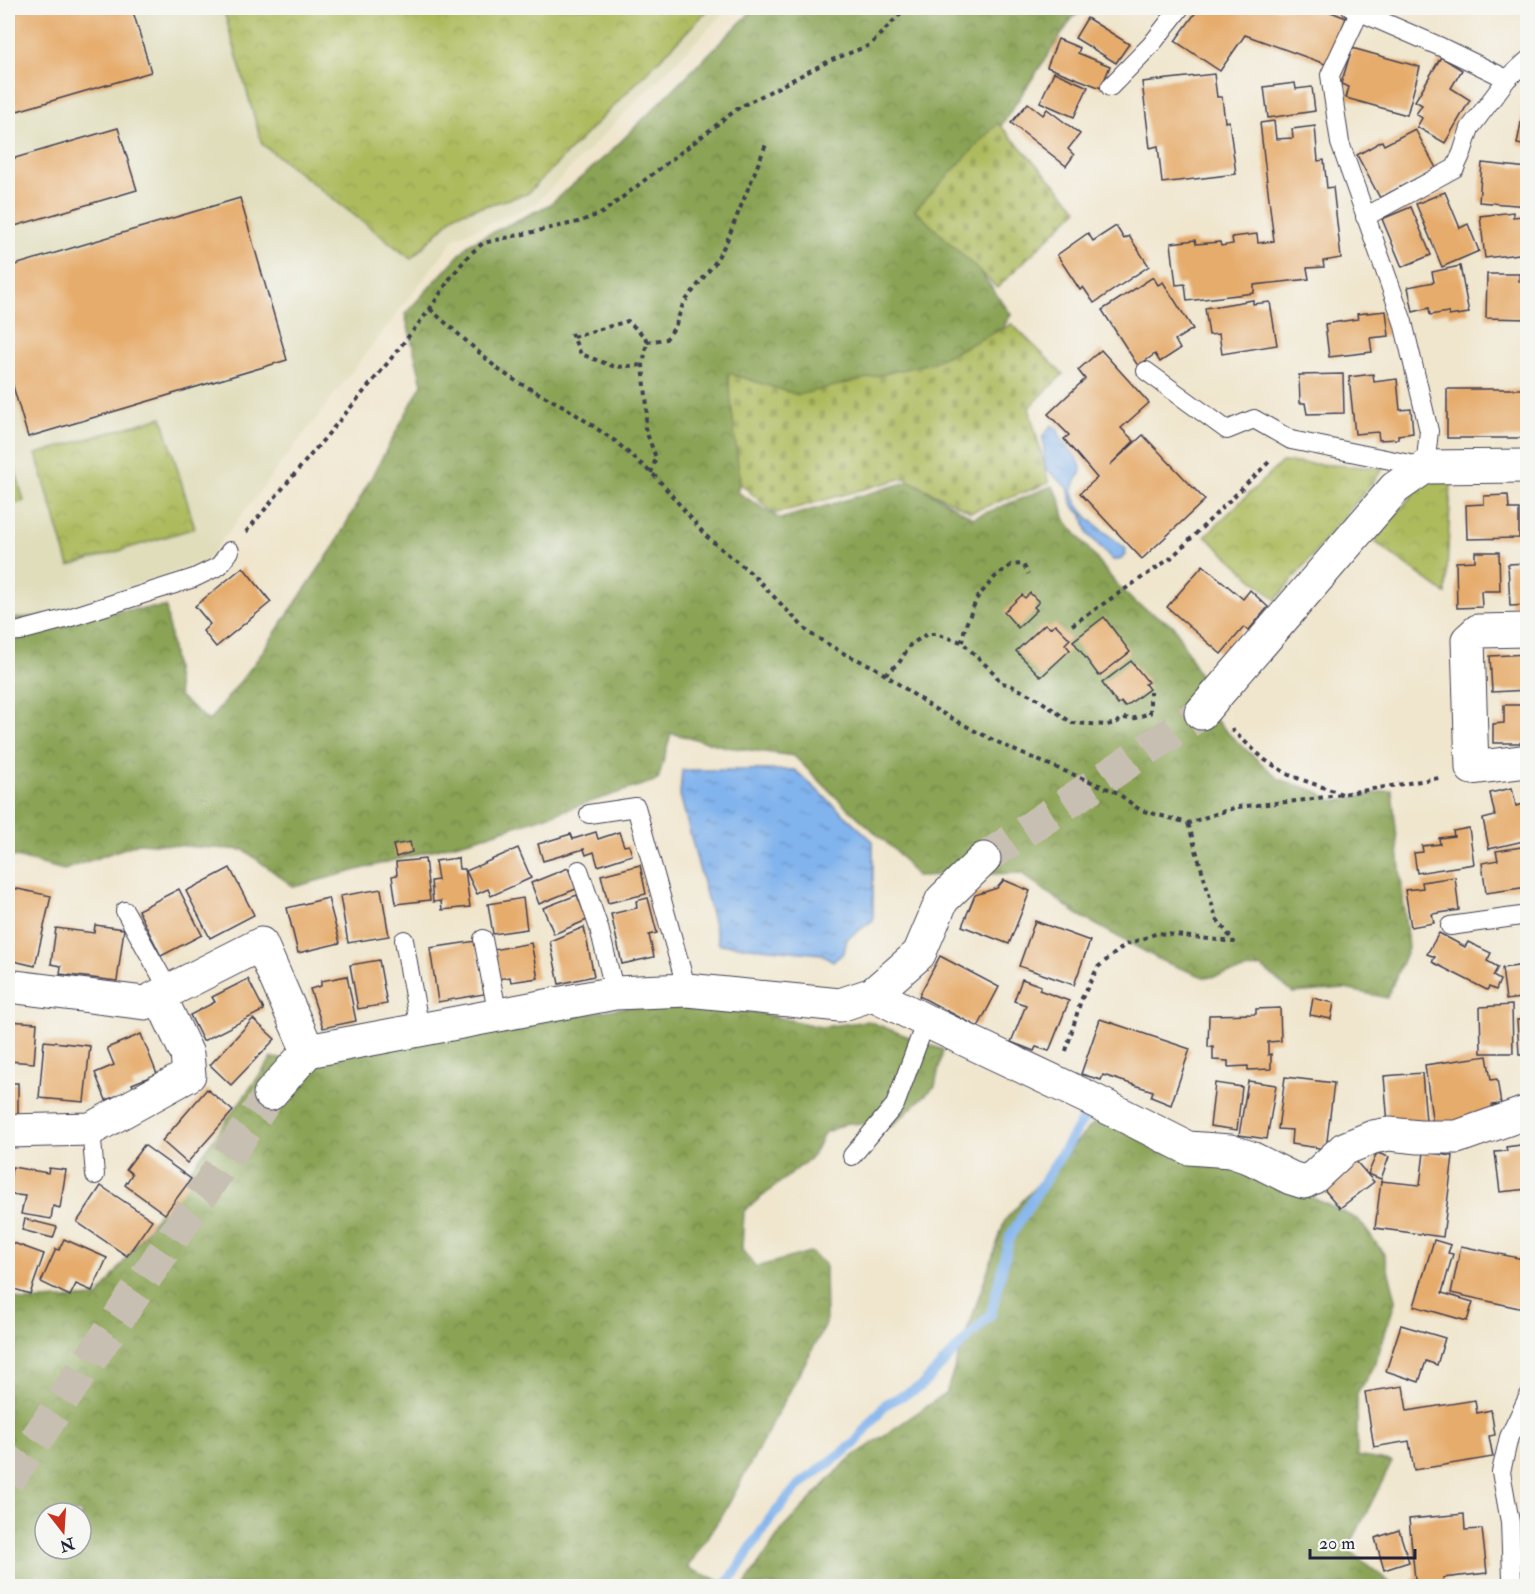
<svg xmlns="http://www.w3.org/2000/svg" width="1535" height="1594" viewBox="0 0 1535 1594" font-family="'IM FELL Double Pica',serif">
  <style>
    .built { fill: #e0ddbb }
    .forest { fill: url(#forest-crowns); stroke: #566248; stroke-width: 1.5; fill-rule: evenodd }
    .cemetery { fill: url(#cemetery-stones); stroke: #686e4c; stroke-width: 1.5 }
    .park { fill: url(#park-crowns); stroke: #686e4c; stroke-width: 1.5 }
    .water { fill: url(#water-ripples); stroke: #526a94; stroke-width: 1.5 }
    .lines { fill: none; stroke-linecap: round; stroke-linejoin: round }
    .stream { stroke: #81b3ed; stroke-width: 10 }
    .building { fill: #e6ac6c }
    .street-tunnel { stroke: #c7bfb1; stroke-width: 33; stroke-dasharray: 33 16; stroke-linecap: butt }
    .lane-casing { stroke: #413f51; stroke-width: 20 }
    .street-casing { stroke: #413f51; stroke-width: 35 }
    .path { stroke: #413f51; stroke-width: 4; stroke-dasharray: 4.5 4.5; stroke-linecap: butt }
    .lane { stroke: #fff; stroke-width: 18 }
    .street { stroke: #fff; stroke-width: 33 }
  </style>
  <defs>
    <pattern id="forest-crowns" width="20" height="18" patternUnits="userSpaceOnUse" patternTransform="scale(1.5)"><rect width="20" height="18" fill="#8aa354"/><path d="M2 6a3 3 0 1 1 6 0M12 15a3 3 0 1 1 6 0" fill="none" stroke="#708447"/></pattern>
    <pattern id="cemetery-stones" width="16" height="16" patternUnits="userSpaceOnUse" patternTransform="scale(1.5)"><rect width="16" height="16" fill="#adbb5d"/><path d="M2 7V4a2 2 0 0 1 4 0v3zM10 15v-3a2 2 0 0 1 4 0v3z" fill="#95a052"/></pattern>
    <pattern id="park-crowns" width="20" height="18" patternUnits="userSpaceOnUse" patternTransform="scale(1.5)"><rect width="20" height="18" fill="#adbb5d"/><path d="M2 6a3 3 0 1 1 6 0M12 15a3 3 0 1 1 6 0" fill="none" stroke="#95a052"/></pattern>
    <pattern id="water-ripples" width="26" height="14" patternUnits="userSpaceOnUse" patternTransform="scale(1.5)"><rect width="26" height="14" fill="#81b3ed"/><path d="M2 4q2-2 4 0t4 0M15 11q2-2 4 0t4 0" fill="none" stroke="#6991c1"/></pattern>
  </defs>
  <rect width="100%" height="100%" fill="#f6f6f2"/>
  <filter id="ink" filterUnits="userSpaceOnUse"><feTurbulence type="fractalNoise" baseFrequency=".0167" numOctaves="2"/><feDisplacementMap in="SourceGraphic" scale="12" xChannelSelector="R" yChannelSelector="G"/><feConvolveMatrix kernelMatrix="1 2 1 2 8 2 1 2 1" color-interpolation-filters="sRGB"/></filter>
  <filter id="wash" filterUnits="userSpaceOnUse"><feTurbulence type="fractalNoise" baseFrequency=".008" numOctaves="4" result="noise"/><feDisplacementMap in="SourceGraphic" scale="24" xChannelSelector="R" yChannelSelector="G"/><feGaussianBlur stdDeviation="1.35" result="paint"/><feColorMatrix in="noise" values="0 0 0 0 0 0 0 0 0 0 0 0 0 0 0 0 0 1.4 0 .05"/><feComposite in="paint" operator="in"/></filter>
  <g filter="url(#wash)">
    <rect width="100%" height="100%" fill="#f0e6ce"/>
    <polygon class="built" points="8,8 729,8 536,203 455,238 206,561 20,624 8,624"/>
    <g class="forest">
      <polygon points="755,8 1088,8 1073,17 940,218 1011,314 991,348 754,429 737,492 780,519 911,481 973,518 1052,486 1060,498 1064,518 1114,581 1135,603 1174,626 1205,686 1213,717 1231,736 1279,779 1319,792 1332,801 1392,790 1408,948 1387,998 1345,989 1293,993 1261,967 1206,978 1162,961 1077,914 1021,873 916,876 897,852 843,804 794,756 727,747 671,733 658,780 485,836 294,887 244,850 139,843 64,870 8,855 8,619 166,607 179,696 209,721 254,664 333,548 422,384 405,314 470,243 549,205 607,155"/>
      <path d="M 627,1007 L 736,1008 L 821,1027 L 868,1021 L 943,1050 L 935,1086 L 892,1126 L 847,1123 L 824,1133 L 813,1156 L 744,1211 L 742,1250 L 756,1267 L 810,1252 L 825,1264 L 826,1324 L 726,1509 L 687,1568 L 733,1586 L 8,1586 L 8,1295 L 24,1301 L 98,1297 L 272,1058 L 307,1061 ZM 45,1513 L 81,1513 L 81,1549 L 45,1549 Z"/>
      <polygon points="1104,1112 1242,1163 1359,1220 1384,1254 1396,1299 1375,1365 1357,1393 1357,1456 1392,1462 1348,1549 1394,1586 744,1586 783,1528 848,1460 946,1393 1005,1220"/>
    </g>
    <g class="cemetery">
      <polygon points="998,123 1078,209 997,288 915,210"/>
      <polygon points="1012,324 1063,374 1029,408 1049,483 971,512 904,478 774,514 740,483 728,373 798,395 934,362"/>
    </g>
    <g class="park">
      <polygon points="223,8 710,8 527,194 456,214 411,259 262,144"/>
      <polygon points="162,417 195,528 69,566 36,454"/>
      <polygon points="8,444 24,501 8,506"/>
      <polygon points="1282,462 1384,468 1276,600 1205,536"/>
      <polygon points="1424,481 1451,482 1446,594 1374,541"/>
    </g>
    <g class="water">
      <path d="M 1052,425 L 1058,429 C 1060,444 1074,450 1080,464 C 1084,474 1073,481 1073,491 C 1074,513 1111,536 1126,549 L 1125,555 L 1119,560 L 1113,560 L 1088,534 L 1083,516 L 1073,506 L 1068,488 L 1045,468 L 1043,436 Z"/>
      <polygon points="682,770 795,770 873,841 873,920 847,939 844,953 833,961 822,954 719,944 680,795"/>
    </g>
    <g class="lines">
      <polyline class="stream" points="726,1586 769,1520 798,1486 854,1444 886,1404 920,1387 991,1314 1010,1236 1084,1118"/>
    </g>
    <g id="blocks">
      <g class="building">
        <polygon points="8,8 132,8 151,72 17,111 8,79"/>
        <polygon points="1199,8 1321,8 1346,18 1328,65 1245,35 1220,71 1175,41"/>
        <polygon points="1087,18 1129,44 1116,63 1075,38"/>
        <polygon points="1058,39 1080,48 1078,53 1110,66 1101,88 1047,67"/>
        <polygon points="1352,48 1420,67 1407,115 1346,98 1349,87 1341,84"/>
        <polygon points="1441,57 1462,70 1451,88 1470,100 1445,143 1417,127 1422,118 1416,114 1422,105 1415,101"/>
        <polygon points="1054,72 1088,87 1074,117 1040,102"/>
        <polygon points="1214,74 1217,97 1222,97 1225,122 1229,121 1236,174 1162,183 1158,146 1150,148 1142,82"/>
        <polygon points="1295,83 1296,89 1312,87 1315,111 1268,118 1264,87"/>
        <polygon points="1028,103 1043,115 1047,109 1080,134 1068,149 1074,155 1066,166 1011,123"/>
        <polygon points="1522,117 1528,118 1528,146 1517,144"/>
        <polygon points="1274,121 1276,139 1293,138 1292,129 1315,126 1318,161 1324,160 1327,188 1333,187 1341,258 1323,261 1324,267 1307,268 1309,279 1254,285 1254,293 1187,301 1185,284 1176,285 1171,243 1195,240 1196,244 1220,242 1221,246 1233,244 1232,237 1257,234 1258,243 1274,241 1260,123"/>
        <polygon points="118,128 137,190 8,228 8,160"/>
        <polygon points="1415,129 1436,168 1380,198 1357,155 1382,141 1384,145"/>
        <polygon points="1482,163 1528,168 1528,206 1479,202"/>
        <polygon points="1445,192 1460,228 1468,224 1479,251 1442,267 1416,204"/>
        <polygon points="240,198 287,360 28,437 8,369 8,267"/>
        <polygon points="1411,207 1431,255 1402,267 1382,219"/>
        <polygon points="1513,212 1513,217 1523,216 1524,221 1528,221 1528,253 1485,258 1480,216"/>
        <polygon points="1116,226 1124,239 1129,236 1149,266 1094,303 1083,287 1080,290 1057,255 1088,233 1093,241"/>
        <polygon points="1460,266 1469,313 1449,316 1448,312 1430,315 1429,308 1413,312 1408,287 1434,282 1432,272"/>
        <polygon points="1487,274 1519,274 1519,281 1528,282 1528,319 1486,318"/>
        <polygon points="1153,277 1158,285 1163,282 1193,329 1175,340 1180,349 1160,362 1155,354 1138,366 1102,310"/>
        <polygon points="1253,300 1253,304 1270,302 1277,345 1222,354 1219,334 1209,335 1205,308"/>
        <polygon points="1386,311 1389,336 1370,338 1372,352 1329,357 1325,324 1358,319 1357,314"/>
        <polygon points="1101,350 1149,403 1121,428 1134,441 1110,465 1143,435 1205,500 1142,559 1080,493 1097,478 1064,439 1069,435 1048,414 1085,379 1078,370"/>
        <polygon points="1343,374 1344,413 1307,414 1305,403 1300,403 1299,375"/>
        <polygon points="1373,374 1374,382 1397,379 1400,410 1411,409 1413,433 1398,435 1398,439 1379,440 1378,432 1355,434 1349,377"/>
        <rect x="1447" y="389" width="81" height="49"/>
        <polygon points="1508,495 1509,509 1519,509 1519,538 1467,539 1466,505 1484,504 1484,496"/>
        <polygon points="1475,552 1499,552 1500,591 1481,591 1482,607 1457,608 1456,562 1475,561"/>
        <polygon points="1528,563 1528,605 1510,606 1508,564"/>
        <polygon points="1203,565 1243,599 1250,590 1268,607 1248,631 1244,627 1221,654 1167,607"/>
        <polygon points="243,567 271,602 216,647 203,631 210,624 195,606"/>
        <polygon points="1030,593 1039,602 1034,607 1037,610 1018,628 1004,612 1022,595 1025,598"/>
        <polygon points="1104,617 1130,652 1099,676 1073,641"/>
        <polygon points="1045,624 1050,628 1055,624 1070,639 1065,644 1070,650 1041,677 1016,651"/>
        <polygon points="1528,654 1528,690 1492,692 1490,656"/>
        <polygon points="1131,661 1148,682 1145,684 1149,689 1125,707 1121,702 1118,705 1102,683"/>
        <polygon points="1504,705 1528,705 1528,743 1493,743 1493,724 1504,723"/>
        <polygon points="1512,788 1516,806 1528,803 1528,840 1489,849 1483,819 1495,816 1490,793"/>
        <polygon points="1469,828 1474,864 1417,873 1414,853 1423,852 1422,846 1440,844 1439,838 1454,836 1453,831"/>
        <polygon points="596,832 598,839 619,832 624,846 629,845 632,855 598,866 594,852 586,855 584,849 543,861 538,844 571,834 573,839"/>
        <polygon points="410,842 412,852 396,857 393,845"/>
        <polygon points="1528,846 1528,887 1486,893 1482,863 1498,860 1496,851"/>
        <polygon points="518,848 531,878 491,896 488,889 477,894 466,871"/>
        <polygon points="458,858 459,869 465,869 470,907 442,910 441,901 433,902 431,881 438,880 435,861"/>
        <polygon points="425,859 430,900 396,904 392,876 397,875 396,862"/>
        <polygon points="640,865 646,894 608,903 601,875"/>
        <polygon points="230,868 254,915 210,938 186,891"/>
        <polygon points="568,868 576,889 539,904 531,883"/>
        <polygon points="1455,877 1459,910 1432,914 1434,923 1411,927 1405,890 1423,888 1422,882"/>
        <polygon points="1004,880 1030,891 1009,944 962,926 975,895 997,888"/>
        <polygon points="8,887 51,896 35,966 9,960 13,942 8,940"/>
        <polygon points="179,889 202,935 161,956 138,910"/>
        <polygon points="381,889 389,936 348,943 340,896"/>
        <polygon points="577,895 587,920 554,934 543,908"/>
        <polygon points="328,898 340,943 298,953 287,908"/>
        <polygon points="523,898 527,929 493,934 488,904"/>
        <polygon points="648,898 657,933 649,935 654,957 622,964 611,914 637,908 636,901"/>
        <polygon points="1035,921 1090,941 1074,985 1019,966"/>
        <polygon points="95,925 124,929 117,981 60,974 61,966 51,964 56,928 94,933"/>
        <polygon points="584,927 594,976 559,984 550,941"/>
        <polygon points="1439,933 1465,947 1468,942 1491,953 1487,961 1498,967 1493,976 1500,980 1496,990 1489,987 1487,990 1432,962 1435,957 1427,954"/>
        <polygon points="476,941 484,994 438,1002 430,948"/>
        <polygon points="531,943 538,978 511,982 510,977 498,979 493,950"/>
        <polygon points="940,956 999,987 978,1027 919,996"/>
        <polygon points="379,960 387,1004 358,1009 350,965"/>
        <polygon points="1528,960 1528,997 1506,1000 1502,968 1526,965 1525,961"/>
        <polygon points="347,976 356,1021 323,1028 310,989 321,986 321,981"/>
        <polygon points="248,979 264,1010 203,1041 190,1015 215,1002 212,997"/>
        <polygon points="1022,979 1041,986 1039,990 1069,1001 1049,1051 1036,1047 1034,1051 1011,1042 1026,1005 1014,1001"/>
        <polygon points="1313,998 1334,1003 1331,1019 1310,1015"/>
        <polygon points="1512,1005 1513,1053 1481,1053 1480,1007"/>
        <polygon points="1280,1008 1281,1041 1268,1042 1268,1055 1271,1054 1271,1069 1248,1070 1248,1066 1228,1067 1228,1061 1213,1060 1213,1047 1208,1047 1209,1015 1256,1014 1256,1009"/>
        <polygon points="253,1019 275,1039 231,1085 210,1065"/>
        <polygon points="1100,1019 1190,1049 1171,1105 1151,1097 1153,1091 1103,1075 1101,1080 1081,1074"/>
        <polygon points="1528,1019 1528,1055 1519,1055 1517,1020"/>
        <polygon points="8,1021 37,1023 34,1063 8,1061"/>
        <polygon points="141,1034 157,1074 132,1084 134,1089 106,1100 95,1073 114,1065 107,1048"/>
        <polygon points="44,1041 90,1046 84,1102 39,1098"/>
        <polygon points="1487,1056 1491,1080 1497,1079 1501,1104 1492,1105 1494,1117 1433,1126 1425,1065"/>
        <polygon points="1422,1073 1426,1121 1388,1124 1384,1076"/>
        <polygon points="1285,1077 1334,1083 1326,1149 1291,1144 1292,1130 1278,1129"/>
        <polygon points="1248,1081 1276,1085 1267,1139 1239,1135"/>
        <rect x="8" y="1083" width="10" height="32"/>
        <polygon points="1215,1083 1242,1087 1237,1130 1210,1126"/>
        <polygon points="207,1089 233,1111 187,1163 162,1141"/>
        <polygon points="1528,1144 1528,1189 1500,1192 1495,1152 1507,1151 1506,1147"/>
        <polygon points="144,1145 191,1179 165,1214 125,1185 132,1174 126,1169"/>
        <polygon points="1424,1152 1453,1156 1443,1237 1375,1228 1381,1181 1420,1185"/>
        <polygon points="1377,1153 1389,1157 1381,1179 1368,1174"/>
        <polygon points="1354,1159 1374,1182 1340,1208 1322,1187"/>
        <polygon points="12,1167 48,1173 49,1168 66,1170 60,1208 53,1206 51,1219 21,1214 25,1196 8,1194"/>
        <polygon points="101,1186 152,1220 127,1256 77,1222"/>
        <polygon points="25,1219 57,1227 53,1238 22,1230"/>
        <polygon points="64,1239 107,1258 92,1291 76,1284 70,1296 41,1282 56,1249 59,1250"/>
        <polygon points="1434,1240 1451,1245 1448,1253 1453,1254 1442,1293 1473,1302 1467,1321 1414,1306"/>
        <polygon points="8,1241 44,1254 30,1294 8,1287"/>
        <polygon points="1461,1246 1528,1260 1528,1310 1451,1293"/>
        <polygon points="1401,1325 1445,1338 1437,1365 1426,1361 1419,1382 1386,1371"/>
        <polygon points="1403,1386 1407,1411 1475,1400 1477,1413 1491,1410 1495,1435 1489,1436 1493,1457 1414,1470 1409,1441 1374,1447 1365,1392"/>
        <polygon points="1464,1514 1465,1530 1482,1529 1487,1573 1443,1578 1444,1586 1410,1586 1410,1580 1415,1579 1409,1519"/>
        <polygon points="1399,1530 1409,1562 1384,1570 1375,1538"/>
      </g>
    </g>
  </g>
  <g filter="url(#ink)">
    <use href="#blocks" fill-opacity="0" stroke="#413f51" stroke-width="1.5"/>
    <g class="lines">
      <g class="street-tunnel">
        <polyline points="984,859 1201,713"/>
        <polyline points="8,1481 270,1094"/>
      </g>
      <g class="lane-casing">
        <g id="lane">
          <polyline points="1351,8 1441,47 1507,79"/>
          <polyline points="1110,87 1151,45 1180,8"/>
          <polyline points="1365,217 1455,168 1462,153 1470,128 1507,79 1528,60"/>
          <polyline points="1146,371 1227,430 1254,419 1291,440 1425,467 1429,431 1403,322 1340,143 1330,75 1360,11"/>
          <polyline points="8,632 20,631 65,619 194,578 219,566 230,551"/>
          <polyline points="589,814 636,807 687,990"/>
          <polyline points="579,870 599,928 615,993"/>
          <polyline points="125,911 170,992"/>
          <polyline points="1450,926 1528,915"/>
          <polyline points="483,939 498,1016"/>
          <polyline points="404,940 420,1030"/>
          <polyline points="91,1129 95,1175"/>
          <polyline points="852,1156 895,1105 926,1021"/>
          <polyline points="1516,1586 1512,1578 1510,1522 1501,1472 1509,1437 1528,1397"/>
        </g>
      </g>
      <g class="street-casing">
        <g id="street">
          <polyline points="1528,630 1478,631 1468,640 1472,768 1528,761"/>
          <polyline points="1201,713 1395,488 1425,467 1528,466"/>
          <polyline points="8,986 145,1003 261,944 308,1051"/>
          <polyline points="873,994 926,1021 1089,1098 1188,1148 1230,1151 1251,1158 1291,1178 1304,1182 1314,1177 1344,1149 1373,1137 1389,1134 1419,1137 1457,1137 1528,1112"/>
          <polyline points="270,1094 308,1051 615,993 687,990 840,1005 873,994 919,954 942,900 984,859"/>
          <polyline points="8,1131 91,1129 189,1075 187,1054 160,997"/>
        </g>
      </g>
      <g class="path">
        <polyline points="430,309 499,370 519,383 565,407 615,441 657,478 706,536 752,574 809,633 845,654 874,667 933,708 977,732 1018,752 1116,792 1140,810 1188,823 1237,807 1306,800 1439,778"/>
        <polyline points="571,333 581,354 615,367 643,365"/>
        <polyline points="573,337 628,321 645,337 647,342 643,365 647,407 645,428 656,458 651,473"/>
        <polyline points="647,342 666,339 675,327 683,304 714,264 726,243 767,142"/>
        <polyline points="246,532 382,370 430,309 451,277 469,255 483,243 578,222 602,213 740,107 827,62 870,45 906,8"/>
        <polyline points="1072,625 1171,558 1272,459"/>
        <polyline points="962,642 965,627 977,598 995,577 1011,565 1023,564 1028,574"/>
        <polyline points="885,674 899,663 910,645 927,634 935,634 962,642 995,674 1001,683 1008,684 1038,699 1072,723 1107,725 1116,723 1123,718 1132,719 1150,713 1150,692"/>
        <polyline points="1231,729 1265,760 1289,775 1342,794"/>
        <polyline points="1066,1051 1081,1000 1098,967 1125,945 1158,933 1234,942 1216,918 1188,823"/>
      </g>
      <use href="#lane" class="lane"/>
      <use href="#street" class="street"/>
    </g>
  </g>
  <rect width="1535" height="1594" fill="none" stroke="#f6f6f2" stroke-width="30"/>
  <g transform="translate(63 1531) rotate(163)"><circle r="28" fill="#f6f6f2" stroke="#a1a1a9" stroke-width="1.5"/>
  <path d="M0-4.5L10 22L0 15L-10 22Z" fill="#c8321e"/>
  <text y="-9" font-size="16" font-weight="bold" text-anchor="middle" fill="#22223b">N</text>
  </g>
  <path d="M1310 1549v9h105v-9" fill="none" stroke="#22223b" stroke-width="3"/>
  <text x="1319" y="1549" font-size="18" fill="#22223b" stroke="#f6f6f2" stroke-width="4.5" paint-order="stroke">20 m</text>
</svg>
